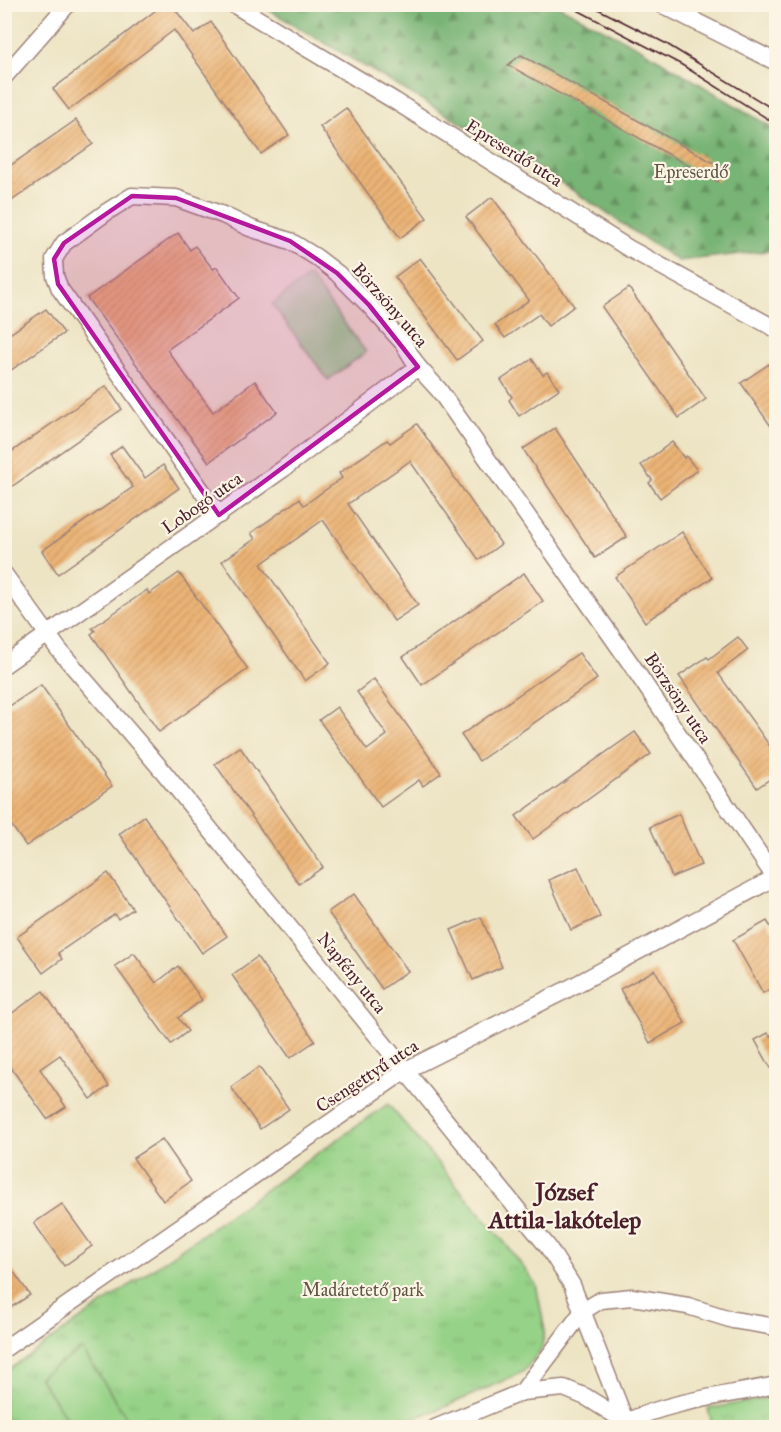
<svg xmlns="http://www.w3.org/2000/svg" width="781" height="1432" viewBox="0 0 781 1432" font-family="'IM FELL Great Primer',serif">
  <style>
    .grass { fill: url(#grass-tufts); stroke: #707859; stroke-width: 1.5 }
    .forest { fill: url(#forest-firs); stroke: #616a50; stroke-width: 1.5 }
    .pitch { fill: #96d287; stroke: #707859; stroke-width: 1.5 }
    .building { fill: url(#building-hatch) }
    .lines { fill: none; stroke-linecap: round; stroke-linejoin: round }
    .minor-casing { stroke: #9c8278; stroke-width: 19 }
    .minor { stroke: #fff; stroke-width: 16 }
    .tram { stroke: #4a1f2b; stroke-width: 1.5 }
    .marked { fill: #b5179e; fill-opacity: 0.2; stroke: #b5179e; stroke-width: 4.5; stroke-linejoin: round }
    .labels { text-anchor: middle; stroke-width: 4.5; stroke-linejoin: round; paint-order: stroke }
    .street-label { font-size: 18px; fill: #4a1f2b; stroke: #fcf5e5 }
    .park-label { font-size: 18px; fill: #615547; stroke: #fcf5e5 }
    .district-label { font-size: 24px; font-weight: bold; fill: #4a1f2b; stroke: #fcf5e5 }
  </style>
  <defs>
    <pattern id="grass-tufts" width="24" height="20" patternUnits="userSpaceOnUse" patternTransform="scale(1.5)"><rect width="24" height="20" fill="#96d287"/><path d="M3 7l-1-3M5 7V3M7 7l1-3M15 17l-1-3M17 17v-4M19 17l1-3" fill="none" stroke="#83b475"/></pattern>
    <pattern id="forest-firs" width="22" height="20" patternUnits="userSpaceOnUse" patternTransform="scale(1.5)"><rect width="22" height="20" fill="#78b474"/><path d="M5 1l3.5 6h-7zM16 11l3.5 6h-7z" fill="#64925f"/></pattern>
    <pattern id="building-hatch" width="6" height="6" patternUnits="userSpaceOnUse" patternTransform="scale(1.5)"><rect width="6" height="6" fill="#ebb476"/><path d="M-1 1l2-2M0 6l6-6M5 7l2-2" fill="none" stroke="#cb9a66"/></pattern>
  </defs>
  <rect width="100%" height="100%" fill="#fcf5e5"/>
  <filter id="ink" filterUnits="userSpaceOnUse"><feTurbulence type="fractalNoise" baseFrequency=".0167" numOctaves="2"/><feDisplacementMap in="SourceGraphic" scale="12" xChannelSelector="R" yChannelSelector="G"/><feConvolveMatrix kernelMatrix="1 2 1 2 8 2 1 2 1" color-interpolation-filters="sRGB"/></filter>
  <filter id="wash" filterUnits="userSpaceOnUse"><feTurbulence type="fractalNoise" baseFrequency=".008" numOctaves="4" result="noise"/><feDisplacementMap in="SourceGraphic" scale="24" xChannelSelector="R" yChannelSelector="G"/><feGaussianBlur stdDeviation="1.35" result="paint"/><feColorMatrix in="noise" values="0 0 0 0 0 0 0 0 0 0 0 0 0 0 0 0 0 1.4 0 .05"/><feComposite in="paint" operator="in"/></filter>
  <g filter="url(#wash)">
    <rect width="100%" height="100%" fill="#ede4c4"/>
    <g class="grass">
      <polygon points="388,1104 505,1243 536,1284 545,1331 541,1350 523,1372 445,1407 389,1427 129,1427 132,1426 39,1377 72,1427 7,1427 4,1424 4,1373"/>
      <polygon points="776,1396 776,1427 713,1427 708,1409"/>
    </g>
    <polygon class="forest" points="260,5 557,5 640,48 776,130 776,250 678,261 551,176"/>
    <g class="pitch">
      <polygon points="309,276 366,352 328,380 272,304"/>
      <polygon points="82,1349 132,1426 129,1427 72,1427 39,1377"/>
    </g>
    <g id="blocks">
      <g class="building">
        <polygon points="164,4 171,4 194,34 211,22 289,135 261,154 174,30 69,110 53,89"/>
        <polygon points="521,55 721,167 718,182 508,65"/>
        <polygon points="346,108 427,218 400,238 320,127"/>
        <polygon points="76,120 93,144 4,206 4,170"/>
        <polygon points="492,197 574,306 548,326 539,314 505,338 495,325 529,300 466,217"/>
        <polygon points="178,233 190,250 195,246 213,269 217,267 239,298 167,350 213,412 255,381 277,412 209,462 87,298"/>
        <polygon points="420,258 483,341 457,360 395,277"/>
        <polygon points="629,288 706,399 679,418 602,307"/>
        <polygon points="46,309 64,333 4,375 4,338"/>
        <polygon points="532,359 543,375 547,372 559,389 519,416 509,400 512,397 501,380"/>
        <polygon points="769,364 777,375 777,435 741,383"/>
        <polygon points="106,386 122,409 4,492 4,457"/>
        <polygon points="417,424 501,544 479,560 410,461 348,504 418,605 394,621 323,520 261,564 330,663 305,681 222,561 255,539 251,533 299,499 304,505 342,478 339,473 387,440 390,443"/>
        <polygon points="555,428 627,537 595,558 523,449"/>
        <polygon points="672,442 684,458 686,456 697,470 660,498 649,483 652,480 641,465"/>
        <polygon points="122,446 145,478 163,465 179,488 58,574 42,551 133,487 110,455"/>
        <polygon points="682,532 712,578 645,622 615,577"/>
        <polygon points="179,573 248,669 159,732 91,634 95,631 92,628 147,590 149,594"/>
        <polygon points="524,573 543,601 422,685 403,657"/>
        <polygon points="738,637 748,650 718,673 777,756 777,774 757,788 679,676 707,657 709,659"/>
        <polygon points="579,653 597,679 479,761 461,735"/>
        <polygon points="374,679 441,773 423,786 419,780 381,807 319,720 337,707 367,750 387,735 357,692"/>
        <polygon points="41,685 112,786 26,846 4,815 4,710"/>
        <polygon points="635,732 651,754 533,839 516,816"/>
        <polygon points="240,747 323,867 299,884 215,764"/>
        <polygon points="679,814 701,865 672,877 650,827"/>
        <polygon points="144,816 227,936 202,953 119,834"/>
        <polygon points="578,867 600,917 571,930 549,880"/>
        <polygon points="108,873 133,909 118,919 115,914 58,953 62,959 43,973 17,937"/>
        <polygon points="354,894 408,971 382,989 328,912"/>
        <polygon points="481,917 502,967 473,980 451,930"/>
        <polygon points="767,921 777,937 777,980 772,983 774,987 763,993 733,940"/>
        <polygon points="134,953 156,983 178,966 202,1000 178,1018 188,1031 171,1044 115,966"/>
        <polygon points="257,957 315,1041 290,1058 232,975"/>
        <polygon points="655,970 685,1023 650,1043 620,989"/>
        <polygon points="43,991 109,1086 91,1099 60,1055 40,1069 66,1107 47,1119 4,1058 4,1019"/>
        <polygon points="777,1032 777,1079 755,1040 768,1033 770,1036"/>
        <polygon points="259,1067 289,1109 260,1129 231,1087"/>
        <polygon points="162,1139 191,1181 163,1201 133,1158"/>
        <polygon points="62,1204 92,1246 64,1266 34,1223"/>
        <polygon points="4,1258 30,1295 4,1312"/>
      </g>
    </g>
  </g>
  <g filter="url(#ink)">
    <use href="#blocks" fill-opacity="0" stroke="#9c8278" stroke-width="1.5"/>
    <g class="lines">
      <g class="minor-casing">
        <g id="minor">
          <polyline points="233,4 395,101 628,248 776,329"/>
          <polyline points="661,4 776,62"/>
          <polyline points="4,77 68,4"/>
          <polyline points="219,515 60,289 55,276 54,259 64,243 108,211 132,196 176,198 223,215 250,228 290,241 316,257 337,273 369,305 403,343 418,367 439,390 631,664 776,879"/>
          <polyline points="4,574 59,650 162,770 548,1247 572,1285 628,1428"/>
          <polyline points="4,665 283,469 418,367"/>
          <polyline points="4,1349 406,1070 564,991 776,877"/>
          <polyline points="522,1392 583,1311 601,1300 632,1297 688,1306 733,1320 776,1327"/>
          <path d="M 626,1422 C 673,1400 726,1396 776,1385"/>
          <polyline points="435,1428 522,1392 564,1388 586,1397 626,1422"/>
        </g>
      </g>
      <use href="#minor" class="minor"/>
      <g class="tram">
        <polyline points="566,4 682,65 776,124"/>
        <polyline points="588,4 665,43 776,111"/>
      </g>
    </g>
  </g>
  <path class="marked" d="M 132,196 L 176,198 L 290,241 L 337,273 L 369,305 L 418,367 L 219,515 L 58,284 L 54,259 L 64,243 Z"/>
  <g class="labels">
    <g class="street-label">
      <text transform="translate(514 153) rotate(32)" y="6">Epreserdő utca</text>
      <text transform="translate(390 305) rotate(49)" y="6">Börzsöny utca</text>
      <text transform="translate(202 503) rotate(-35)" y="6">Lobogó utca</text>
      <text transform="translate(678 698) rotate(56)" y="6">Börzsöny utca</text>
      <text transform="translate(352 973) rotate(51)" y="6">Napfény utca</text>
      <text transform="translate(367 1076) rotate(-33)" y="6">Csengettyű utca</text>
    </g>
    <g class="park-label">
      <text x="691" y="178">Epreserdő</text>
      <text x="363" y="1296">Madáretető park</text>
    </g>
    <g class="district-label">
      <text x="565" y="1200">József<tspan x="565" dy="28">Attila-lakótelep</tspan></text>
    </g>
  </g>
  <rect width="781" height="1432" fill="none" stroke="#fcf5e5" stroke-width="24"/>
</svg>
